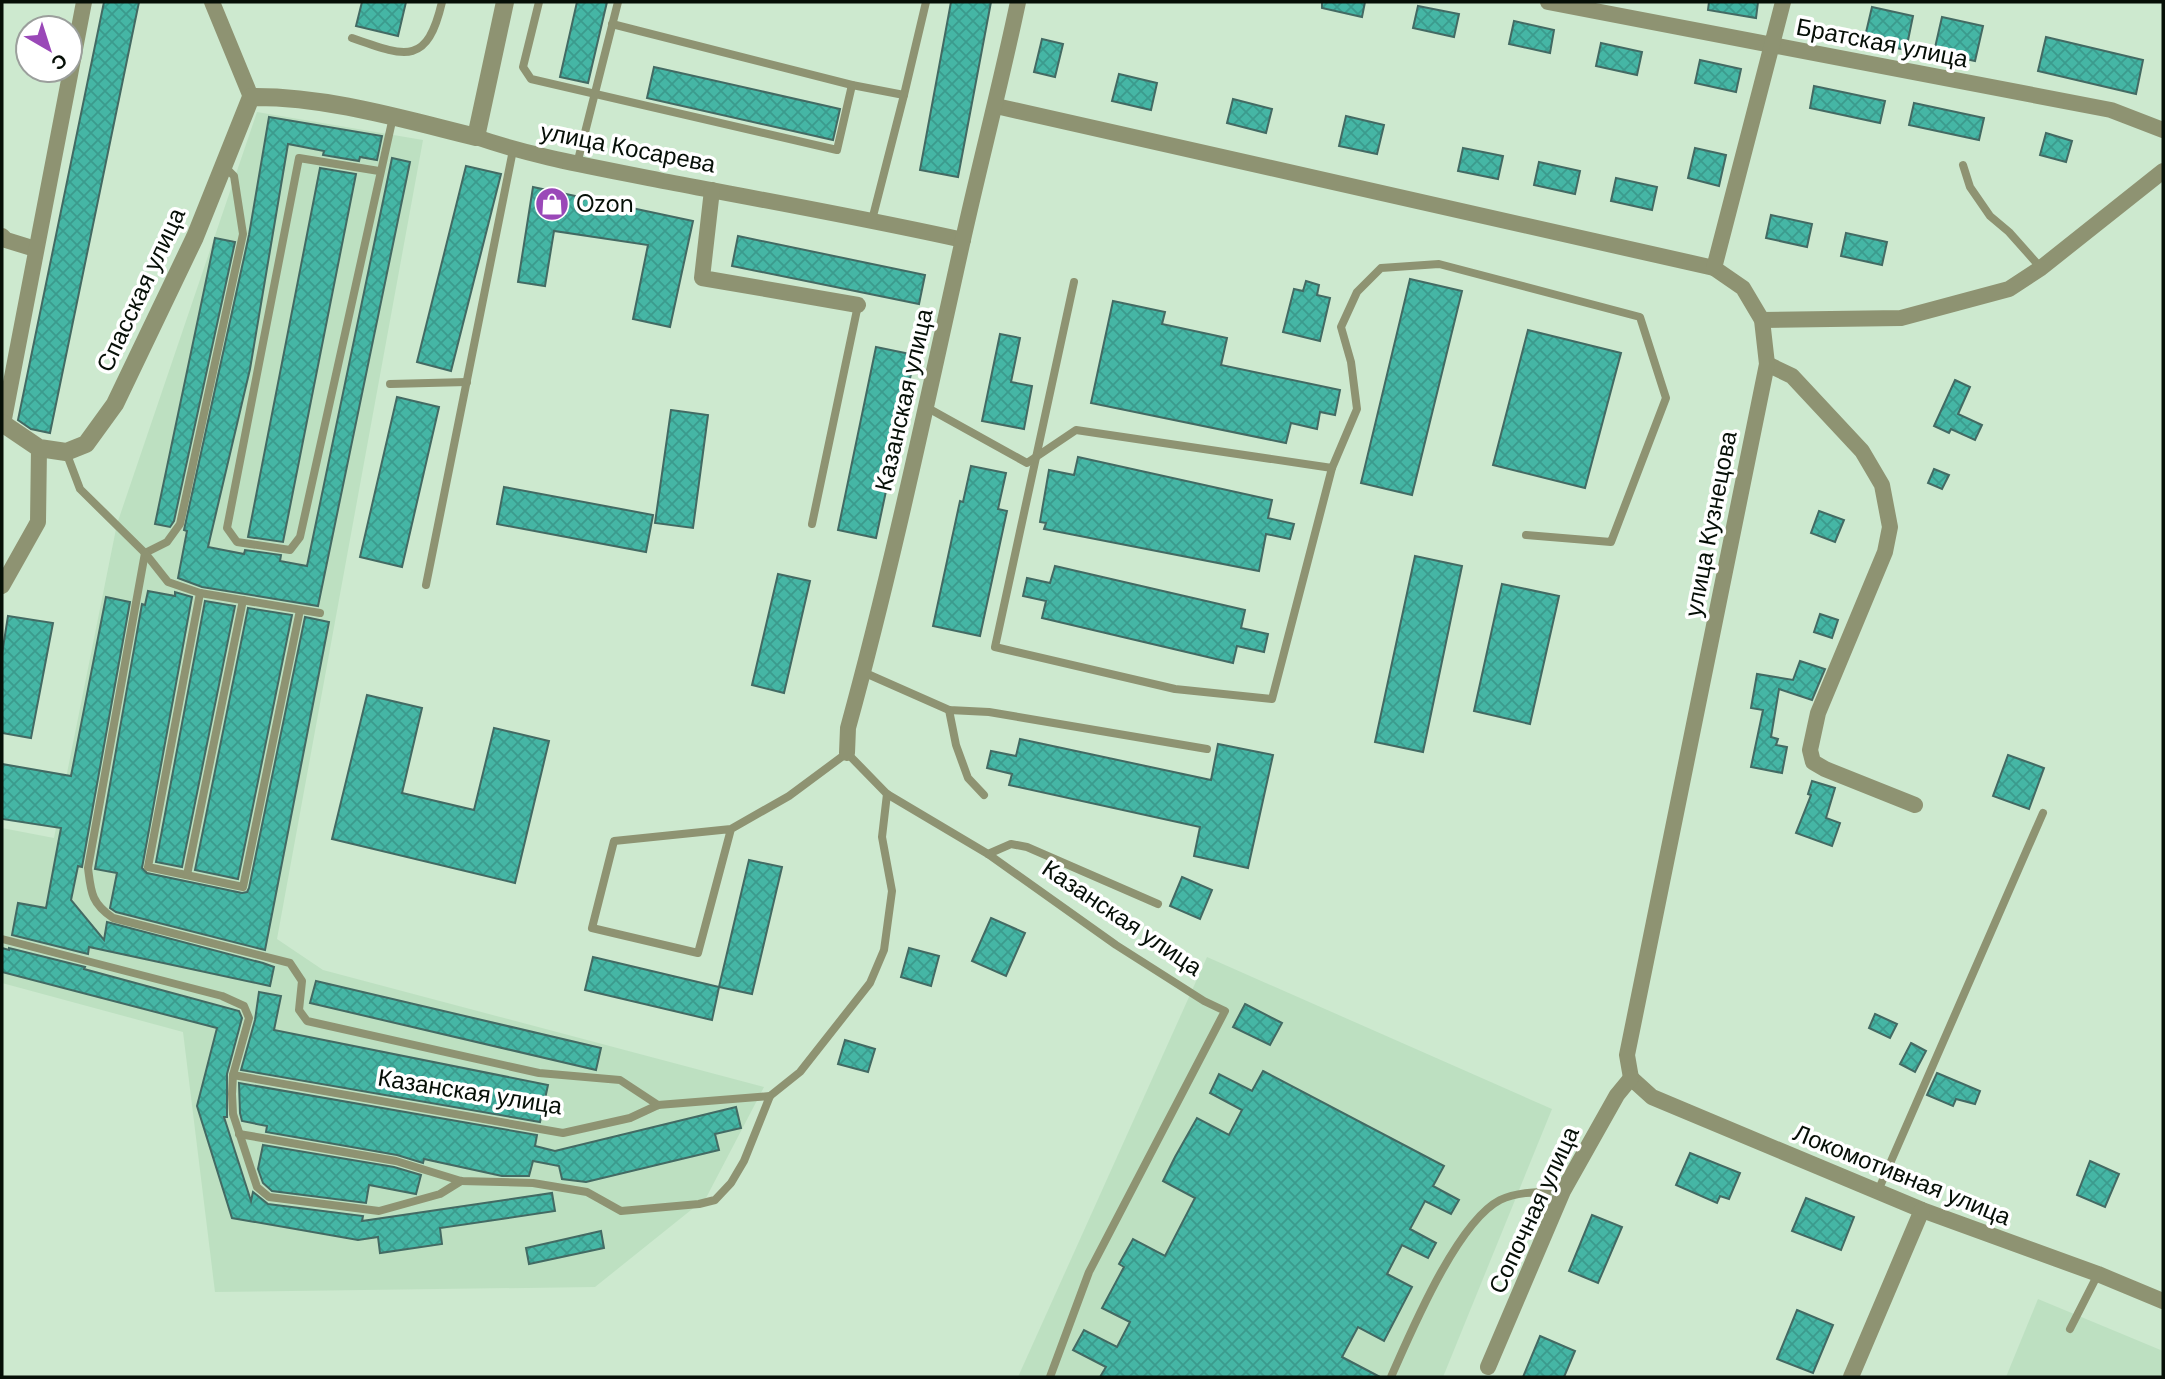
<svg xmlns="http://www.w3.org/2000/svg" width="2165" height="1379" viewBox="0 0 2165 1379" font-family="'DM Sans',sans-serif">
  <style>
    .built { fill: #bde0c1 }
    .building { fill: url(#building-cross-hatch); stroke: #436a63; stroke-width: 2 }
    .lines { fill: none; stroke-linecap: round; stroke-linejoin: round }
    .service { stroke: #8e9372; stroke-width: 8 }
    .minor { stroke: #8e9372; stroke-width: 16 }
    .tertiary { stroke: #8e9372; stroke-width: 18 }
    .labels { text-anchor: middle; stroke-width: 7; stroke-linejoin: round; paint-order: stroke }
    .street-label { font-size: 24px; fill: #060f07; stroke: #fff }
    .poi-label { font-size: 24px; fill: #060f07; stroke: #fff; text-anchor: start }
  </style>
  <defs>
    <pattern id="building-cross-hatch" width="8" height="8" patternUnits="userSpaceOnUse" patternTransform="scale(1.75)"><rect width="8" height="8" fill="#45b6a5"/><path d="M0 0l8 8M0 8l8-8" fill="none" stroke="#3b9b8d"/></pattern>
  </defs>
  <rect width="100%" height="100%" fill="#cde9cf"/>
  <g class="built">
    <polygon points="257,112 423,140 277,939 323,970 764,1087 706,1198 595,1287 215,1292 183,1032 2,983 2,828 54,838 117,524"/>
    <polygon points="1207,957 1552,1109 1443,1377 1018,1377"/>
    <polygon points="2038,1299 2163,1351 2163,1377 2006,1377"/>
  </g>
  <g class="building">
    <polygon points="104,2 139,2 50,433 31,429 18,420"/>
    <polygon points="362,2 406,2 398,36 356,26"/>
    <polygon points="577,2 607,2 588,83 560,77"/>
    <polygon points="951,2 991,2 958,177 920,170"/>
    <polygon points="1322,2 1365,2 1362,17 1322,8"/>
    <polygon points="1709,2 1758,2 1756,18 1708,10"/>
    <polygon points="1418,6 1459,14 1454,37 1413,28"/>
    <polygon points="1872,7 1913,16 1906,50 1864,41"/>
    <polygon points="1942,17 1983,26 1975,61 1934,52"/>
    <polygon points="1514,21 1554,30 1550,53 1509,44"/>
    <polygon points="2046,37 2143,60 2136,94 2038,71"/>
    <polygon points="1042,39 1063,44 1055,77 1034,72"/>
    <polygon points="1601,43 1642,52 1637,75 1596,66"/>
    <polygon points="1700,60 1741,69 1736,92 1695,83"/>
    <polygon points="654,67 840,109 833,140 647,98"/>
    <polygon points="1119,74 1157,83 1151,110 1112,101"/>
    <polygon points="1814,86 1885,101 1880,123 1810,108"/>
    <polygon points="1233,99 1272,109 1266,133 1227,123"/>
    <polygon points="1914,103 1984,118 1979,140 1909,125"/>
    <polygon points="1346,116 1384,125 1377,154 1339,146"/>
    <polygon points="269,117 382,136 377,160 360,157 359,161 323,155 324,151 288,144 250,369 208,547 244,554 245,550 281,555 280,561 307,566 392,158 410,162 318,606 202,587 178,578 187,531 184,530 249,235"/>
    <polygon points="2046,133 2072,141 2066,162 2040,155"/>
    <polygon points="1463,148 1503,156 1498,179 1458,171"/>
    <polygon points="1695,148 1726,155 1719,186 1688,178"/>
    <polygon points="1539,162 1580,171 1575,194 1534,185"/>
    <polygon points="466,166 501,174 451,371 417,362"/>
    <polygon points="320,168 356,174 283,542 248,537"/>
    <polygon points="1616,178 1657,187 1652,210 1611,201"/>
    <polygon points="533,187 693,221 670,327 633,319 648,245 554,231 545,286 518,282"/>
    <polygon points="1771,215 1812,224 1807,247 1766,238"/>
    <polygon points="1846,233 1887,242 1882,265 1841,256"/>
    <polygon points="738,236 925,275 919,304 732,266"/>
    <polygon points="215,238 235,242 174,521 170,527 155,524"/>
    <polygon points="1410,279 1462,291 1412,495 1361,483"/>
    <polygon points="1306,281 1319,285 1317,295 1330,298 1320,341 1283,332 1294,289 1303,291"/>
    <polygon points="1113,301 1165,312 1162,324 1227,338 1221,365 1340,390 1335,415 1320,412 1317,429 1291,423 1286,443 1091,403"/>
    <polygon points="1528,330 1621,353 1585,488 1493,465"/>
    <polygon points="1000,334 1020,338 1011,382 1032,386 1024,429 982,421"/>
    <polygon points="876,347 915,355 876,538 838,530"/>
    <polygon points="1955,380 1970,387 1958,414 1982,425 1975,440 1951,429 1949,433 1934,426"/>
    <polygon points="397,397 439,407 402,567 360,557"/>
    <polygon points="671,410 708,415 693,528 655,523"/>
    <polygon points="1078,457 1272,500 1268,518 1294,524 1290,539 1266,534 1259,571 1044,529 1046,523 1040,522 1049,470 1074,475"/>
    <polygon points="971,466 1006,473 998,509 1007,511 980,636 933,626 960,501 963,502"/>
    <polygon points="1934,469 1949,475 1942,489 1928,483"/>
    <polygon points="504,487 653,515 646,552 497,524"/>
    <polygon points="1819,511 1844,520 1835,542 1811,533"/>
    <polygon points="1415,556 1462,566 1423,752 1375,742"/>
    <polygon points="1055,566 1245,610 1241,628 1268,634 1264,652 1237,646 1233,663 1042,618 1046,601 1023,596 1027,578 1050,583"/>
    <polygon points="778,574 810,581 784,693 752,685"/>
    <polygon points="1502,584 1559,596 1530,724 1474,711"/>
    <polygon points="148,591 175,596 175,592 192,597 142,868 147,873 242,893 247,892 249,888 305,617 329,622 265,950 116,912 110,908 117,873 95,869 142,604 145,605"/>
    <polygon points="106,597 130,602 82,867 78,866 71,900 104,940 107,922 263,963 274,967 270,986 89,947 88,954 12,935 18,903 46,908 61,828 2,819 2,764 71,776"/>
    <polygon points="205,601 235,606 182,867 156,862"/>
    <polygon points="248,608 292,615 238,879 195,870"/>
    <polygon points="1820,614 1838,620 1832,638 1814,632"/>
    <polygon points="8,616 53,623 31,738 2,733 2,654"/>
    <polygon points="1800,661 1825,669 1812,700 1779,689 1771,737 1778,739 1776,745 1787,747 1782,773 1751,767 1763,710 1751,708 1757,674 1793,680"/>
    <polygon points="367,695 422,708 402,793 474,810 494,728 549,741 515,883 332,839"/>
    <polygon points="1020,739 1211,780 1218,744 1273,755 1248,868 1194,856 1200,827 1009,785 1012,774 987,768 991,751 1016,756"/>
    <polygon points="2008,755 2044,768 2029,809 1993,796"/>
    <polygon points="1812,781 1835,788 1826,818 1840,823 1832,846 1796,833 1811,795 1808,794"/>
    <polygon points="749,860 782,867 752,994 719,987"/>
    <polygon points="1182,877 1212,890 1200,919 1170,906"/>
    <polygon points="991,918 1025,933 1006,976 972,961"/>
    <polygon points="2,948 9,950 9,948 85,967 84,969 239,1011 242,1018 227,1074 227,1117 224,1117 251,1201 253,1192 268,1204 363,1216 362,1221 552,1193 555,1211 440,1228 442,1244 380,1253 378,1237 358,1240 232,1218 197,1106 217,1028 2,972"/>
    <polygon points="909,948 939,956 931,986 901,977"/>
    <polygon points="593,957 719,987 712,1020 585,990"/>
    <polygon points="316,981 601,1048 596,1070 310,1003"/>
    <polygon points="259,992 281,996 274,1030 548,1085 540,1122 241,1070 255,1020"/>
    <polygon points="1245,1004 1282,1023 1270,1045 1233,1027"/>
    <polygon points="1875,1014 1897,1024 1890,1038 1869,1028"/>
    <polygon points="845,1040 875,1049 868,1072 838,1064"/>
    <polygon points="1911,1043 1926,1051 1915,1072 1900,1064"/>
    <polygon points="1263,1071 1444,1166 1433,1186 1459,1200 1451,1214 1425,1201 1410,1229 1436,1243 1428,1258 1402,1245 1387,1274 1412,1287 1384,1341 1358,1327 1342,1357 1380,1377 1100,1377 1106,1367 1073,1350 1084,1330 1117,1347 1130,1322 1102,1308 1124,1267 1119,1264 1133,1239 1165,1256 1195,1198 1163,1181 1175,1157 1197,1118 1229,1135 1242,1110 1210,1093 1219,1074 1252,1091"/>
    <polygon points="1937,1073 1980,1091 1975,1104 1956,1099 1953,1106 1927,1095"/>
    <polygon points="239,1083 537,1135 535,1146 555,1151 736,1107 741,1128 715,1134 719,1150 586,1182 562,1179 559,1166 533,1161 529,1176 502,1176 424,1159 423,1163 397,1155 266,1132 267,1126 242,1121 240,1113"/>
    <polygon points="263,1145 394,1167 421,1175 416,1194 369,1185 366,1203 272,1191 263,1183 258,1169"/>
    <polygon points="1690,1153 1740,1173 1729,1199 1720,1196 1717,1203 1676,1185"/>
    <polygon points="2090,1161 2119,1174 2105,1207 2077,1195"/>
    <polygon points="1806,1198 1854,1217 1841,1250 1792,1231"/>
    <polygon points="1592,1215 1622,1227 1598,1283 1569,1271"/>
    <polygon points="601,1231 604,1248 529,1264 526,1248"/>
    <polygon points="1797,1310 1833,1325 1813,1373 1777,1359"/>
    <polygon points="1540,1336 1575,1351 1564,1377 1523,1377"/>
  </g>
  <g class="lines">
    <g class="service">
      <polyline points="539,2 523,67 531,79 837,150 852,85"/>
      <polyline points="612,24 852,85 904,95 926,2"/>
      <path d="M 352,38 C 406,57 427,66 442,2"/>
      <polyline points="577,164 618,2"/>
      <polyline points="1963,165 1970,187 1990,216 2009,232 2041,268"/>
      <path d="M 224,166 L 234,176 L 243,234 L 180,524 L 167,542 L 145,553 L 88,868 C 91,892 91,903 113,918 L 290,963 L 302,981 L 299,1010 L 307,1021 L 539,1073 L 620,1080 L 658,1105"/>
      <polyline points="379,171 299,158 227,528 237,542 290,550 300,537 393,117"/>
      <polyline points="872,220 904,95"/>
      <polyline points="1074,282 995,647 1175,689 1272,699 1332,468"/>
      <polyline points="390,384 467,382"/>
      <polyline points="926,407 1027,463 1076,430 1332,468 1357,409 1351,362 1341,327 1357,292 1381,268 1439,264 1640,317 1666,398 1611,542 1526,535"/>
      <polyline points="66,452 80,489 145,553 168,582 200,593 320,613"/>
      <polyline points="812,524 858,305"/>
      <polyline points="426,585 513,150"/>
      <polyline points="200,593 148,867 243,887 300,610"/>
      <polyline points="863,672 949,710 989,712 1207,749"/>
      <polyline points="949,710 956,745 968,778 984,795"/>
      <polyline points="731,829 614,841 592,928 698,953 731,829 789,796 847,753 887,794 988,854 1116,945 1204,1001 1225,1011 1089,1272 1050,1377"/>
      <polyline points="988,854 1011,844 1027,847 1158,904"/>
      <polyline points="187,875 243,600"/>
      <polyline points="2,939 222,996 244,1006 249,1018 233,1075 232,1094 233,1114 257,1187 269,1197 379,1211 440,1194 461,1181"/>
      <polyline points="233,1075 563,1133 630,1118 658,1105 770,1096 800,1072 870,983 884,950 892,891 882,837 887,794"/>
      <polyline points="239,1134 396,1161 461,1181 533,1183 587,1192 621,1211 699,1204 715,1200 731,1183 744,1161 770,1096"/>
      <polyline points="1878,1191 2043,813"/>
      <polyline points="2070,1329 2098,1274"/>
      <path d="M 1391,1377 C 1411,1332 1457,1222 1500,1200 C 1519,1191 1542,1192 1563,1191"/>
    </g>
    <g class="minor">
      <polyline points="212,2 251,97"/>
      <polyline points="1548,2 2111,110 2163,130"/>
      <polyline points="996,106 1714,268"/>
      <path d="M 476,137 C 537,158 600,168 663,181 C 763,200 864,218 963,240"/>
      <polyline points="712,190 702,278 858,305"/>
      <polyline points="2,236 6,240 35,249"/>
      <polyline points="1762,320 1901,318 2009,289 2041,268 2163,171"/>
      <polyline points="1767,364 1792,376 1862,451 1882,485 1890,527 1885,552 1818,713 1810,750 1813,762 1825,769 1915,805"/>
      <polyline points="3,424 84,2"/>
      <polyline points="2,586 38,522 39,448"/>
      <path d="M 847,753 L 848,728 C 892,568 926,406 962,244 C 980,163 1001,83 1018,2"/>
      <polyline points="1631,1078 1627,1055 1767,364 1762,320 1743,288 1714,268 1783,2"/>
      <polyline points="1631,1078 1652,1097 1922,1210 2098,1274 2163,1301"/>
      <polyline points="1488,1367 1563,1191 1617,1095 1631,1078"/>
      <polyline points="1851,1377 1922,1210"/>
    </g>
    <path class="tertiary" d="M 2,423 L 39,448 L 66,452 L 86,444 L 115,404 L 195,237 L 251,97 C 326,96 403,119 476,137 L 505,2"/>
  </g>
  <defs>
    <g id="shop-disc" transform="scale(1.75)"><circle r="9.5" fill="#9a48b8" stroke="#fff"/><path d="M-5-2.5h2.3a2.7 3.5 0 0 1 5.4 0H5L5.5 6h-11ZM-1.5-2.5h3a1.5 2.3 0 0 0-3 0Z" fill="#fff"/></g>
  </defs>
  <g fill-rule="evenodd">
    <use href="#shop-disc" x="552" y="204"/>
  </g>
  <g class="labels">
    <g class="street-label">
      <text transform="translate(1882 43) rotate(11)" y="8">Братская улица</text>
      <text transform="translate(628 148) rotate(11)" y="8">улица Косарева</text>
      <text transform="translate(141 290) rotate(-65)" y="8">Спасская улица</text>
      <text transform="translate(904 400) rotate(-77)" y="8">Казанская улица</text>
      <text transform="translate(1711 524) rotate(-79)" y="8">улица Кузнецова</text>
      <text transform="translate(1122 918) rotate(34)" y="8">Казанская улица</text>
      <text transform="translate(470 1092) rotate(9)" y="8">Казанская улица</text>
      <text transform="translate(1902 1175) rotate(22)" y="8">Локомотивная улица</text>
      <text transform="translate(1534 1210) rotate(-65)" y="8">Сопочная улица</text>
    </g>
    <g class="poi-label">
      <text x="576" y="212">Ozon</text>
    </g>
  </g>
  <rect width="2165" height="1379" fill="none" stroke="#060f07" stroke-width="7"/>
  <g transform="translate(49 49) rotate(141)"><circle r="33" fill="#ffffff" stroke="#9b9f9c" stroke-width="2"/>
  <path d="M0-5L12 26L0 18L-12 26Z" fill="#9a48b8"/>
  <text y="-10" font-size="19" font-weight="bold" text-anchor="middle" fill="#060f07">С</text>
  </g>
</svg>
